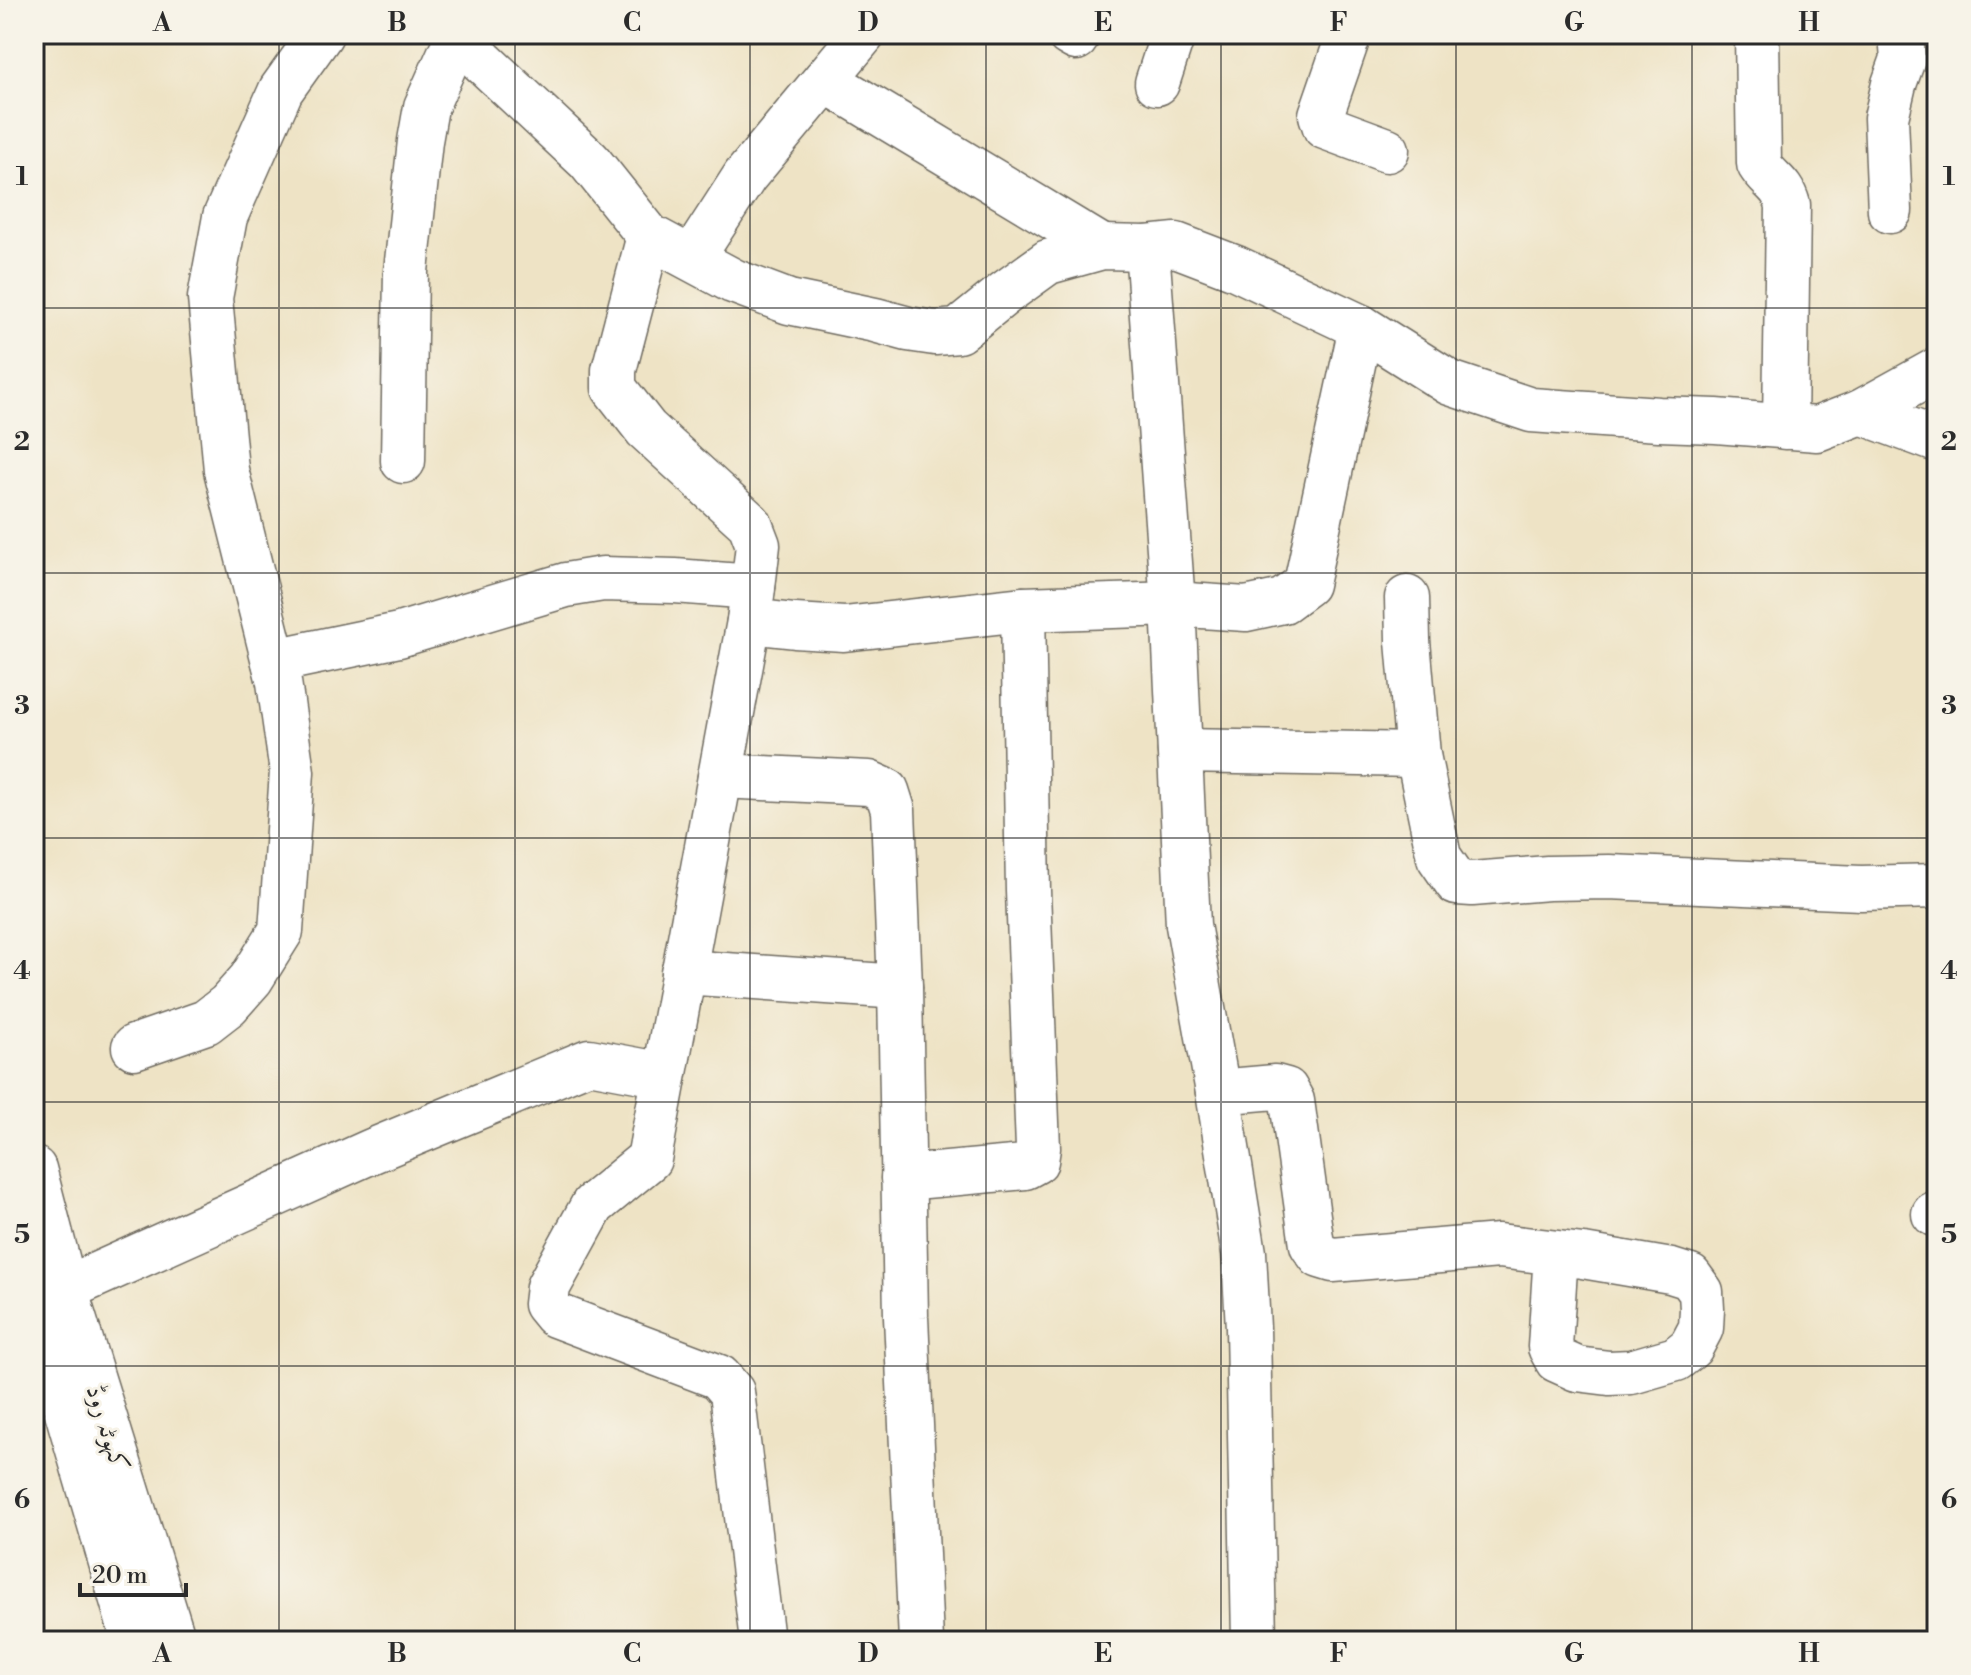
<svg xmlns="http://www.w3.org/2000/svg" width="1971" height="1675" viewBox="0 0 1971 1675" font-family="'Libre Bodoni',Amiri,serif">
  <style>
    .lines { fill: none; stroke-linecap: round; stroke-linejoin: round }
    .minor-casing { stroke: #6f6b61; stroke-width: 47 }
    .major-casing { stroke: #6f6b61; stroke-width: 47 }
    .minor { stroke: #fff; stroke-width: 44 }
    .major { stroke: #fff; stroke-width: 44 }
    .grid { fill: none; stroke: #2b2b2b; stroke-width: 2; stroke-opacity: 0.55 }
    .labels { text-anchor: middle; stroke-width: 6; stroke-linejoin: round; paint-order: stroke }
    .street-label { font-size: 26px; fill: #2b2b2b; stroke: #f7f3e8 }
    .neatline { fill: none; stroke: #2b2b2b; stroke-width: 3 }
    .grid-label { font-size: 26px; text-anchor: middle; font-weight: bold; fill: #2b2b2b }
  </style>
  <rect width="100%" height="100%" fill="#f7f3e8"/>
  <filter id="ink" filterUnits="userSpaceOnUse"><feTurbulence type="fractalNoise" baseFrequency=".0125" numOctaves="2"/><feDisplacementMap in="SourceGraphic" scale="16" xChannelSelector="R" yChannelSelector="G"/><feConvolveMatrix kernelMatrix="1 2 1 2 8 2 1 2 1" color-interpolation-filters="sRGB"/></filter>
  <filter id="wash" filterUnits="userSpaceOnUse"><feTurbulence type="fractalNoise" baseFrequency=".006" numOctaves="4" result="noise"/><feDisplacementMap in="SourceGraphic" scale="32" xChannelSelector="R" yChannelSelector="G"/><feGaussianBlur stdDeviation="1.8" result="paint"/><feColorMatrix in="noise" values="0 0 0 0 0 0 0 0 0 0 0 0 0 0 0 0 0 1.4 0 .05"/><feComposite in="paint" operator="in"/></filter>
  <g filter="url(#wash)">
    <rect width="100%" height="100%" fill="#eee3c5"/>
  </g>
  <g filter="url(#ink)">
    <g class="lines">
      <g class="minor-casing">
        <g id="minor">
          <polyline points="457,34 482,61 589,161 649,236 733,281 789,302 875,320 908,329 935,333 958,331 1005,293 1048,262 1102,247 1147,248 1176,245 1236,268 1361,327 1450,383 1531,410 1659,419 1716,421 1817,429 1861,412 1937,440"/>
          <polyline points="1069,34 1076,38"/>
          <polyline points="1349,34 1321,115 1325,127 1387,150"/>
          <path d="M 1757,34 L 1759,164 C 1770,182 1782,183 1788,205 L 1785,427"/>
          <polyline points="825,80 1102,247"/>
          <polyline points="1157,83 1173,34"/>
          <polyline points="1890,211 1886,118 1894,84 1903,59 1901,34"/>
          <polyline points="649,236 614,370 614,388 646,429 750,524 758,545 749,621 649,1159 593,1205 548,1287 546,1304 555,1315 719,1377 732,1392 762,1641"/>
          <polyline points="1147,248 1173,604 1188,925 1218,1092 1244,1253 1248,1328 1254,1641"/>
          <polyline points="692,258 745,176 863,34"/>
          <polyline points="1861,412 1937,370"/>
          <polyline points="403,461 406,271 420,141 426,107 458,35"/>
          <polyline points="1407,598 1408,641 1418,755 1439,857 1457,883 1472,884 1548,878 1609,877 1861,888 1937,886"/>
          <polyline points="749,621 795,626 844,629 1023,609 1173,604 1246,609 1283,601 1306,584 1361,327"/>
          <polyline points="274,661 399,635 566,585 603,579 675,581 753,587"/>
          <polyline points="1180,751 1418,755"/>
          <polyline points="720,776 869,783 887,791 893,810 900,987 906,1317 921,1641"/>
          <polyline points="683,972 900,987"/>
          <polyline points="134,1047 206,1022 228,1005 251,979 281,931 292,772 279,682 226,470 210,298 225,217 281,90 321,34"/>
          <polyline points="1218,1092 1275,1087 1286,1090 1292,1101 1312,1245 1320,1256 1333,1260 1499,1246 1583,1256 1671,1271 1690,1277 1701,1292 1702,1309 1701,1328 1691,1347 1676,1359 1631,1372 1609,1373 1577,1369 1557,1360 1550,1347 1556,1253"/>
          <polyline points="903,1178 1025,1167 1036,1161 1038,1148 1028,891 1023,609"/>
          <polyline points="1934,1214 1937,1214"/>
          <polyline points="65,1289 372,1151 589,1061 664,1075"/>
        </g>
      </g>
      <g class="major-casing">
        <g id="major">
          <polyline points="34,1169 65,1289 174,1641"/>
          <polyline points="34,1299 134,1641"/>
        </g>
      </g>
      <use href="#minor" class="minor"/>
      <use href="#major" class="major"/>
    </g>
  </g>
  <path class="grid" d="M 279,34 L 279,1641M 515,34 L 515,1641M 750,34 L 750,1641M 986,34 L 986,1641M 1221,34 L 1221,1641M 1456,34 L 1456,1641M 1692,34 L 1692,1641M 34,308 L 1937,308M 34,573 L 1937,573M 34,838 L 1937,838M 34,1102 L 1937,1102M 34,1366 L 1937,1366"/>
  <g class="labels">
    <g class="street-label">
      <text transform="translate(108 1428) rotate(73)" y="9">کہوٹہ روڈ</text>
    </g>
  </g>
  <rect width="1971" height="1675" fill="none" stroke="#f7f3e8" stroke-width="88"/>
  <path d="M80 1583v12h106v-12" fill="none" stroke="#2b2b2b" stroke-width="4"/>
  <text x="92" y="1583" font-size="24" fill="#2b2b2b" stroke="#f7f3e8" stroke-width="6" paint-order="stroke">20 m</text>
  <rect x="44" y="44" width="1883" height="1587" class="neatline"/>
  <g class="grid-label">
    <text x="162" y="31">A</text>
    <text x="397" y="31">B</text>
    <text x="632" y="31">C</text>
    <text x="868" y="31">D</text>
    <text x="1103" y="31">E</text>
    <text x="1339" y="31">F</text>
    <text x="1574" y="31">G</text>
    <text x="1809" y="31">H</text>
    <text x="22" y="185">1</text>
    <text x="1949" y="185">1</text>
    <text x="22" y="450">2</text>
    <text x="1949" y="450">2</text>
    <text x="22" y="714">3</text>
    <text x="1949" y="714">3</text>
    <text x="22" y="979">4</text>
    <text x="1949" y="979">4</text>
    <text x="22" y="1243">5</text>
    <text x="1949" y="1243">5</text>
    <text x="22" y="1508">6</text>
    <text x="1949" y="1508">6</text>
    <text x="162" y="1662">A</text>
    <text x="397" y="1662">B</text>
    <text x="632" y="1662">C</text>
    <text x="868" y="1662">D</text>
    <text x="1103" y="1662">E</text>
    <text x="1339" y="1662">F</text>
    <text x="1574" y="1662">G</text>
    <text x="1809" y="1662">H</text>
  </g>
</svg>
